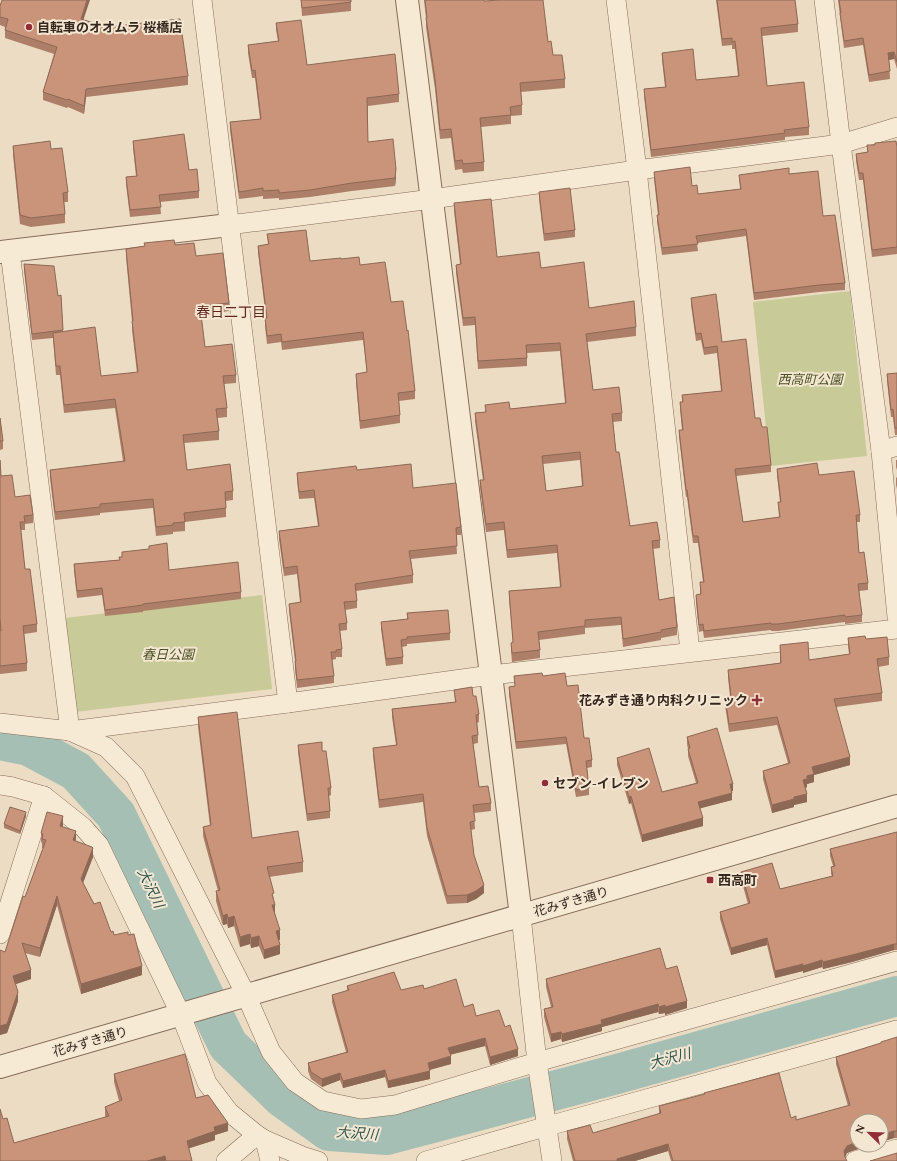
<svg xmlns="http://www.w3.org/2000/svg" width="897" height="1161" viewBox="0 0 897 1161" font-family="Spectral,'Noto Sans JP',serif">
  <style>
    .green { fill: #c8ca97 }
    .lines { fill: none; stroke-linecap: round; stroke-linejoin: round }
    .river { stroke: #a5bfb5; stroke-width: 40 }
    .minor-casing { stroke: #856d5a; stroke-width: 20 }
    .tertiary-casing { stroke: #856d5a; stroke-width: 24 }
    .minor { stroke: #f7ead5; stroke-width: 19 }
    .tertiary { stroke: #f7ead5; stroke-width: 22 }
    .wall { fill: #ad7f69; fill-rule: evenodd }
    .shaded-wall { fill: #8d6855 }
    .building { fill: #c9947a; stroke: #8d6855; fill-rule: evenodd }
    .poi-dot { fill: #922d37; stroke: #f4e7d2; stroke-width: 1.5 }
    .labels { text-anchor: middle; stroke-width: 4; stroke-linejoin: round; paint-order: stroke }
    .poi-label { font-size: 13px; font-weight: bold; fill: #36271e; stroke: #f4e7d2; text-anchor: start }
    .park-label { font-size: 13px; font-style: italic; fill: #4a5125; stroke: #f4e7d2 }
    .street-label { font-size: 13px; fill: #36271e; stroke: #f4e7d2 }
    .neighbourhood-label { font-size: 14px; fill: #61271f; stroke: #f4e7d2 }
    .water-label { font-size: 14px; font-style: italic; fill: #2e554f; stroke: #f4e7d2 }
  </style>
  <rect width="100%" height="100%" fill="#ecdcc3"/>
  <g class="green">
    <polygon points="850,291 867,456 770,466 753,302"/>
    <polygon points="262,595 272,689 75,712 65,618"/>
  </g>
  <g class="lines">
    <polyline class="river" points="0,740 29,746 76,771 116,815 228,1045 283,1098 329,1131 387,1135 617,1074 897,996"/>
    <g class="minor-casing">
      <g id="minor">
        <polyline points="202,0 288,703"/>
        <polyline points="616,0 637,170 690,651"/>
        <polyline points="824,0 841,144 881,451 897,617"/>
        <polyline points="229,225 432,199 637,170 841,144 897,127"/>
        <polyline points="10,252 70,731"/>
        <polyline points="881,451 897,446"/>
        <polyline points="0,723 70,731 288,703 491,675 897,629"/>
        <polyline points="70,731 106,747 135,776 246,995 271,1052 295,1082 323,1101 361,1109 395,1105 537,1062 897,961"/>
        <polyline points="0,785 13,787 44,796 83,827 99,845 181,1015 207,1083 229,1112 257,1135 265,1140 302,1156 318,1161"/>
        <polyline points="521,916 537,1062 552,1161"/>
        <polyline points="0,934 44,796"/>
        <polyline points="265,1140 270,1161"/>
        <polyline points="226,1161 257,1135"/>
        <polyline points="426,1161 548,1126 897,1030"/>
        <polyline points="855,1161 897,1149"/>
      </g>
    </g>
    <g class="tertiary-casing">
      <g id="tertiary">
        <polyline points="407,0 521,916"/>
        <polyline points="0,252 229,225"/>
        <polyline points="0,1067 897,806"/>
      </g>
    </g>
    <use href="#minor" class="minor"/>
    <use href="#tertiary" class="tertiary"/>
  </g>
  <g class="wall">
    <polygon points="301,0 351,0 351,11 302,16"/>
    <polygon points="424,0 484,0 484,1 548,42 553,55 565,79 565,88 521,92 522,105 522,115 511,116 511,124 481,127 484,162 484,171 463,173 462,169 455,170 451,138 440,139 435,89 426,27 426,18"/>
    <polygon points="716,0 795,0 798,24 798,32 762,36 767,86 809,127 809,135 785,137 785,140 651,157 644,96 644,89 665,87 662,60 662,53 696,80 738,76 735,49 732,49 732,45 722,46"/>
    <polygon points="838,0 897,0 897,69 894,59 889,60 890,79 869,82 863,45 844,48"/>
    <polygon points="0,6 84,20 188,76 188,85 86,97 84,114 68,107 67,108 43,100 43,92 54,54 5,38 5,27 0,25"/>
    <polygon points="276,23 307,65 399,94 399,102 368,106 368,142 396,177 395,186 352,191 310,197 279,200 279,198 263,199 263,196 239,199 230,130 230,122 260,119 255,78 252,78 248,53 248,45 278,41 276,30"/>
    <polygon points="133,141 189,170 199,191 199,198 160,202 161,214 130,217 126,184 126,177 136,176 133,148"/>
    <polygon points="867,145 897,147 897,254 872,257 863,180 859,180 856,161 856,154 867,152"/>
    <polygon points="13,146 51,149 68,192 68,202 64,202 65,214 65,223 31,227 20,224 13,155"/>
    <polygon points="654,172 692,186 698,194 740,189 739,175 789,174 823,216 845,283 845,290 819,292 754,300 746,236 697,243 698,251 662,255 657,222 658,215 654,179"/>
    <polygon points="539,192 575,230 575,237 544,241 539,199"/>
    <path d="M 454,203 L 497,257 L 541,268 L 589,308 L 636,327 L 636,336 L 587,342 L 593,390 L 622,413 L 622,421 L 613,422 L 616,452 L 630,526 L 660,540 L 660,548 L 653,549 L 659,600 L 677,627 L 677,635 L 661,638 L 661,640 L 623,647 L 621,625 L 585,628 L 585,634 L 539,640 L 540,650 L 540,658 L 512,662 L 511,651 L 511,643 L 513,642 L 509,599 L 509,591 L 560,587 L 557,553 L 507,558 L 504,530 L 486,532 L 480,488 L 480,480 L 483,480 L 475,421 L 475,413 L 485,412 L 485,405 L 510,409 L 565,403 L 560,351 L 527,353 L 527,366 L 478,369 L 475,325 L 463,326 L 456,273 L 456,265 L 460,264 L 454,211 ZM 580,460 L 582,486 L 546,491 L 543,464 Z"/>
    <polygon points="267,234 310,261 341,259 360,265 391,302 415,391 415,399 399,401 400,415 400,423 360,429 356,382 356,374 367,372 363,340 282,350 281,342 267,344 265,326 266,318 258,253 258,246 268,244"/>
    <polygon points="175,245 196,256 229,303 229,311 201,315 205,347 236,375 236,383 224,384 227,408 227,417 217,418 219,431 219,440 184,443 187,470 233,491 233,500 226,501 226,517 185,522 185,531 173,532 173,534 156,536 153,508 100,513 100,515 55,520 50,478 50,470 123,461 115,408 64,413 60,375 56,375 53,338 32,340 24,270 24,264 58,296 61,295 63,331 101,376 137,373 132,330 132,321 126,257 126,249"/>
    <polygon points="691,298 722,342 755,418 762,427 771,465 771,472 736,476 743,522 779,517 778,502 780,502 777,476 777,469 819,475 860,515 860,522 856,522 859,553 868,583 868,590 859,591 862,615 862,622 845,624 845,622 778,631 771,631 771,630 704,638 703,631 699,632 696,602 696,595 700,594 700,582 703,582 698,543 693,543 687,497 686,497 679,437 679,430 682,430 680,409 680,402 682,402 682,395 721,391 717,353 704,355 701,340 696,341 691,305"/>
    <polygon points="897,373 897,435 895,435 893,417 891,417 887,381 887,374"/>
    <polygon points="0,418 3,441 3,449 0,450"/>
    <polygon points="0,460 1,476 15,497 33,515 33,523 25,524 25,530 21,530 25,569 37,624 37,632 24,634 27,663 27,671 0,674"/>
    <polygon points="896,460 897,460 897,470 896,467"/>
    <polygon points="357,470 413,488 461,527 461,535 456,535 457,554 411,559 413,575 413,583 356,591 357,601 357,608 345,610 347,623 347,630 340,631 342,649 342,657 336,657 336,659 332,660 334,676 334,683 297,688 295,669 295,661 289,611 289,604 300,602 297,574 284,576 279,539 279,531 318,526 314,498 299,499 297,480 297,473"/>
    <polygon points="897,477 897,489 896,485 896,478"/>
    <polygon points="149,546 169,570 241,592 241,599 143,611 143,612 105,616 102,595 77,598 74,571 74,564 119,560 122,557 149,549"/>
    <polygon points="407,613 450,633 450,640 407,644 407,646 402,647 403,657 403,664 386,666 381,629 381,622 407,619"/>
    <polygon points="848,638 866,639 889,657 889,665 878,667 882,693 882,701 836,707 850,765 814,775 814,782 807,784 807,787 806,788 807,802 794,805 794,807 772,813 763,779 763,771 788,763 777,725 729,732 725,705 725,697 730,696 728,678 728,670 780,663 780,645 809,660 849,654 848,646"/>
    <polygon points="514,676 543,676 567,686 592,760 592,767 587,768 589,788 589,795 576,797 566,744 516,749 509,694 509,687 515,686"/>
    <polygon points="454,690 473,696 479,714 479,722 477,723 478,735 478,743 473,744 479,787 491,803 491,811 474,813 475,829 471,830 474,855 484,893 476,899 467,903 447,904 427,836 423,802 379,808 373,756 373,748 396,745 392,717 392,709 455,702"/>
    <polygon points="198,717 252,838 303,862 303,872 269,877 274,900 275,914 280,940 279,940 280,954 264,959 259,946 251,948 250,944 240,947 234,926 228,928 227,924 223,925 222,923 216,901 216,891 218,891 203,836 203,827 210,826 198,727"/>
    <polygon points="687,737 733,791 732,791 732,800 700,808 703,826 642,842 631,803 629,804 617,765 617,758 662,792 696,783 688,756 688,749 687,744"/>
    <polygon points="298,745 322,751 331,788 331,795 329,796 330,811 330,818 307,821 298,752"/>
    <polygon points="26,816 20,834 4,828 4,824"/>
    <polygon points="63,825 62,827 76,840 76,841 93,857 83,883 94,904 111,932 142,975 81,994 57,905 40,957 25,953 31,979 16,984 18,1001 7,1033 0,1035 0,950 5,952 43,848 42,848 42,843 41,842 41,833"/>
    <polygon points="897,832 897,950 894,950 852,962 823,969 822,967 803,973 803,971 775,978 767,945 731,955 720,919 720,912 748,904 741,879 741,872 780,889 832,876 831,874 831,867 833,866 830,856 830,849"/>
    <polygon points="666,969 687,1008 665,1015 665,1013 659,1014 658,1012 602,1027 602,1031 562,1042 561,1039 551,1042 544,1017 544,1009 551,1007 546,987 546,979"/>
    <polygon points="347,986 401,990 424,989 464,1007 476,1016 505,1027 518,1056 490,1065 485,1046 450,1055 451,1064 430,1070 430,1079 388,1088 385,1077 343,1088 340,1080 322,1087 311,1079 308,1071 308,1063 346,1052 332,1002 332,995 347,991"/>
    <polygon points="897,1037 897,1138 894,1138 881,1142 881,1121 857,1145 871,1145 852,1151 847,1153 845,1158 847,1161 671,1161 668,1151 635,1161 573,1161 567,1139 567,1131 593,1133 659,1114 659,1106 791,1118 796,1120 848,1106 836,1064 836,1057 881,1043"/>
    <polygon points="114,1074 196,1098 228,1131 215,1135 215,1140 189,1148 192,1161 0,1161 3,1119 14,1143 106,1117 105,1116 105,1107 119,1101 114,1082"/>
  </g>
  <g class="shaded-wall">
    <polygon points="87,0 90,0 81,27 81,19"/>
    <polygon points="894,52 894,59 888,60 888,53"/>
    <polygon points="86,89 86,97 84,114 84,106"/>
    <polygon points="396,169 396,177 395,186 395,178"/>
    <polygon points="850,757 850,765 814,775 814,782 807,784 807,787 803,788 803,780 812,767"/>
    <rect x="730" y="784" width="3" height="7"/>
    <polygon points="732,793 732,800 698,809 698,802"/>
    <polygon points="807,794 807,802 794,805 794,807 772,813 772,805 794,797"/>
    <polygon points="631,796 631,803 629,804 629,797"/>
    <polygon points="26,812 26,816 20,834 20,831"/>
    <polygon points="63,816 63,825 60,835 60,826"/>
    <polygon points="703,818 703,826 642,842 642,835"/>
    <polygon points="76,831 76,840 73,849 73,840"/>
    <polygon points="93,848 93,857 81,888 81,879"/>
    <polygon points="484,885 484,893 476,899 467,903 467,895"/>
    <polygon points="57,896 57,905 40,957 40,948"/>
    <polygon points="272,905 275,905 275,914 272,915"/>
    <polygon points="227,914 227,924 223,925 223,916"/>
    <polygon points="234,916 234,926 228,928 228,918"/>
    <polygon points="280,930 280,940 276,941 276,931"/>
    <polygon points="250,934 250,944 240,947 240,937"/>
    <polygon points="259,936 259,946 251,948 251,938"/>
    <polygon points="767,938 767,945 731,955 731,948"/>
    <polygon points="894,944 894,950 852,962 823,969 823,962"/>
    <polygon points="280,945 280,954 264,959 264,950"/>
    <polygon points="822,960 822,967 803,973 803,966"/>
    <polygon points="803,964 803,971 775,978 775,971"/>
    <polygon points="142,966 142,975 81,994 81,984"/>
    <polygon points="31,970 31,979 13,985 13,976"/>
    <polygon points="18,992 18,1001 7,1033 0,1035 0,1026"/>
    <polygon points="687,1001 687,1008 665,1015 665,1007"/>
    <polygon points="658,1004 658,1012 602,1027 602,1031 562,1042 562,1034 601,1020"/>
    <polygon points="665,1005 665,1013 659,1014 659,1007"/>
    <polygon points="561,1032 561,1039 551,1042 551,1034"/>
    <polygon points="485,1038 485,1046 448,1055 448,1048"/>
    <polygon points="518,1049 518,1056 490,1065 490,1057"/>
    <polygon points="451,1056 451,1064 428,1070 428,1063"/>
    <polygon points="385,1070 385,1077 343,1088 343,1081"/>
    <polygon points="430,1071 430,1079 388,1088 388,1081"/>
    <polygon points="340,1073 340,1080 322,1087 322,1079"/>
    <polygon points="228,1123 228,1131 215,1135 215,1140 187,1149 187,1141 214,1127"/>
    <polygon points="894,1131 894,1138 881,1142 881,1135"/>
    <polygon points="857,1142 857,1145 871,1145 852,1151 847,1153 844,1158 844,1151 847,1146"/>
    <polygon points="668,1144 668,1151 635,1161 617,1161 617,1159"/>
    <polygon points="165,1156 165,1161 147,1161"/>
  </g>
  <g class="building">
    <polygon points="2,0 87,0 81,19 107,27 180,19 188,76 86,89 84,106 68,99 67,100 43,92 57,47 5,30 8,19 0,17 0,6"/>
    <polygon points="301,0 351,0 351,2 302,8"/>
    <polygon points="425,0 484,0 484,1 500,0 543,0 548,42 551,41 553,55 562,55 565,79 520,83 522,105 510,107 511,115 480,118 484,162 463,164 462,160 455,161 451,129 440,130 435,79 426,18 427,18"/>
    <polygon points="717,0 795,0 798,24 761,28 767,86 804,82 809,127 784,130 785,133 651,150 644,89 666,87 662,53 693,49 696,80 739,76 735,41 732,42 732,38 722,39"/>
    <polygon points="839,0 897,0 897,62 894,52 888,53 890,71 869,75 863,38 844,41 840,13 841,13"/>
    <polygon points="301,20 307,65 395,54 399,94 367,98 368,142 393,139 396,169 395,178 352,183 310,190 279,193 279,190 263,191 263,188 239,192 230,122 261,119 255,70 252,71 248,45 279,41 276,23"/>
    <polygon points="184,134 189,170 197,169 199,191 159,195 161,207 130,210 126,177 137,176 133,141"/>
    <polygon points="50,141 51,149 62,148 68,192 63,193 65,214 31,218 20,215 13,146"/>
    <polygon points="896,141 897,147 897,247 872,250 863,173 859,173 856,154 868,152 867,145 875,145 875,143"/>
    <polygon points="690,167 692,186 697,185 698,194 741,189 739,175 789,168 789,174 818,171 823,216 835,215 845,283 819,285 754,293 746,229 696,236 698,244 662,248 657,215 659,215 654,172"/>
    <polygon points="570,188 575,230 544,234 539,192"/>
    <path d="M 491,199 L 497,257 L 539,252 L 541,268 L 584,262 L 589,308 L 634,301 L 636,327 L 586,334 L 593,390 L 619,387 L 622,413 L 612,414 L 616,452 L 619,452 L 630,526 L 657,522 L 660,540 L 652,541 L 659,600 L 674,597 L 677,627 L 661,630 L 661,632 L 623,639 L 621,617 L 585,620 L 585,626 L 538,632 L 540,650 L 512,653 L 511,643 L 513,642 L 509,591 L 561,587 L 557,545 L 507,550 L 504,522 L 486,524 L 480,480 L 484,480 L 475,413 L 486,412 L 485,405 L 509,402 L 510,409 L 566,403 L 560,343 L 526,345 L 527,358 L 478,361 L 475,317 L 463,318 L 456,265 L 461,264 L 454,203 ZM 580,452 L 583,486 L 546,491 L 542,456 Z"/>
    <polygon points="306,230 310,261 341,258 341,259 359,257 360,265 385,262 391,302 403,301 407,331 408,330 415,391 398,393 400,415 360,421 356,374 367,372 363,332 282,342 281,334 267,336 265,318 267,318 258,246 269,244 267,234"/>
    <polygon points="174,240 175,245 194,243 196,256 223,253 229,303 200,306 205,347 232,344 236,375 223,376 227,408 216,409 219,431 183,435 187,470 230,464 233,491 225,492 226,508 184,513 185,522 173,523 173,525 156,527 153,499 100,504 100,507 55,512 50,470 125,461 115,399 64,405 60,366 56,366 53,333 95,327 101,376 138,372 132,321 133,321 126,249 145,246 144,243"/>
    <polygon points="24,264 54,266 58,296 61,295 63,330 32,334"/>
    <polygon points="716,294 722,342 746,339 755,418 760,418 762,427 767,427 771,465 735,469 743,522 780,517 778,502 781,502 777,469 817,463 819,475 854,471 860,515 856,515 859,553 864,552 868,583 858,584 862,615 845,617 845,615 778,624 771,624 771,623 704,631 703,624 699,625 696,595 701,594 700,582 704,582 698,536 693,536 687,490 686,490 679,430 683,430 680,402 683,402 682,395 722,391 717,346 704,348 701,333 696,334 691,298"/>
    <polygon points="897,373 897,428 895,428 893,409 891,410 887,374"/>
    <polygon points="0,418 3,441 0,441"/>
    <polygon points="0,460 1,476 12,475 15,497 30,495 33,515 24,516 25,522 20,522 25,569 30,569 37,624 23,626 27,663 0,666 0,631 1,631 0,618"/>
    <polygon points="411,464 413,488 456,483 461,527 456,528 457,546 409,551 413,575 355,584 357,601 344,602 347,623 339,624 342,649 336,650 336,652 331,652 334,676 297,680 295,661 296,661 289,604 301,602 297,566 284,568 279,531 319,526 314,490 299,492 297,473 356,466 357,470"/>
    <polygon points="167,543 169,570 238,562 241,592 143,604 143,605 105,610 102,588 77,591 74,564 120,560 119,557 122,557 122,552 149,549 149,546"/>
    <polygon points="448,610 450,633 407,637 407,639 401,640 403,657 386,659 381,622 408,619 407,613"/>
    <polygon points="865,636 866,639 887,637 889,657 877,659 882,693 834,699 850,757 812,767 814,774 807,776 807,779 803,780 807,794 794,797 794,799 772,805 763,771 790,763 777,717 729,724 725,697 731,696 728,670 781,663 780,645 808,642 809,660 850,654 848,638"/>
    <polygon points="542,673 543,676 565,673 567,686 578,685 584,738 589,738 592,760 586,761 589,788 576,790 566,737 516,742 509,687 515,686 514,676"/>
    <polygon points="472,687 473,696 476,696 479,714 476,715 478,735 472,736 479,787 488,786 491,803 473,805 475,821 470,822 474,855 484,885 476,891 467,895 447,896 427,828 423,794 379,800 373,748 397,745 392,709 456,702 454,690"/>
    <polygon points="237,712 252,838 298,831 303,862 267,867 274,893 272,894 275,905 272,905 280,930 276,931 280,945 264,950 259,936 251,938 250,934 240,937 234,916 228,918 227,914 223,916 222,913 216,891 220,890 203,827 211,825 198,717"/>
    <polygon points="717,728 733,784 730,784 732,793 698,802 703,818 642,835 631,796 629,797 617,758 649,748 662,792 698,783 688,749 690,748 687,737"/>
    <polygon points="322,742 322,751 326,751 331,788 328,788 330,811 307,814 298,745"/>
    <polygon points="10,807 26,812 20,831 4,824"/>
    <polygon points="47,812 63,816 60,826 76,831 73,840 92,847 93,848 81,879 94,904 100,902 111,932 113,931 114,935 128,932 128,935 134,934 142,966 81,984 57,896 40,948 22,943 31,970 13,976 18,992 7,1024 0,1026 0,950 5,952 23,896 25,897 46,840 42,839 43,834 41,833"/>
    <polygon points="897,832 897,944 894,944 852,955 823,962 822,960 803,966 803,964 775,971 767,938 731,948 720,912 750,903 741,872 772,863 780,889 833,876 831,867 835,866 830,849"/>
    <polygon points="660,948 666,969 677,966 687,1001 665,1007 665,1005 659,1007 658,1004 601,1020 602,1024 562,1034 561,1032 551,1034 544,1009 553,1007 546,979"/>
    <polygon points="394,972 401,990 423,985 424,989 456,979 464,1007 473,1004 476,1016 499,1010 505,1027 510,1025 518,1049 490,1057 485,1038 448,1048 451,1056 428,1063 430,1071 388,1081 385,1070 343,1081 340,1073 322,1079 311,1072 308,1063 348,1052 332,995 349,990 347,986"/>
    <polygon points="897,1037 897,1131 894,1131 881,1135 881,1121 857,1121 857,1142 847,1146 844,1151 845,1157 847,1161 673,1161 668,1144 617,1159 617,1161 575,1161 567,1131 590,1125 593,1133 661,1113 659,1106 705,1094 704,1093 779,1073 791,1118 796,1116 796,1120 850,1105 836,1057 881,1043 881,1042"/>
    <polygon points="185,1054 196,1098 208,1095 228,1123 214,1127 215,1131 187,1141 192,1161 166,1161 165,1156 147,1161 0,1161 0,1109 3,1119 7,1118 14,1143 109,1116 105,1107 122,1100 114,1074"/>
    <polygon points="897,1153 897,1161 870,1161"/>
  </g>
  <g class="poi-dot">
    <circle cx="29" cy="27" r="4"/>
    <path d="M755 694h4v4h4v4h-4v4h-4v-4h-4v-4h4z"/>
    <circle cx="545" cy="783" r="4"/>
    <rect x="706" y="876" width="8" height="8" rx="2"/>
  </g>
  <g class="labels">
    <g class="poi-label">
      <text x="37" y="32">自転車のオオムラ 桜橋店</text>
      <text x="748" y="705" text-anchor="end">花みずき通り内科クリニック</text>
      <text x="553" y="788">セブン-イレブン</text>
      <text x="718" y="885">西高町</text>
    </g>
    <g class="park-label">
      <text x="810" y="384">西高町公園</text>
      <text x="168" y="659">春日公園</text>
    </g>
    <g class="street-label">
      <text transform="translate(571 901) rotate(-16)" y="5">花みずき通り</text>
      <text transform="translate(90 1041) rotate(-16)" y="5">花みずき通り</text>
    </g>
    <g class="neighbourhood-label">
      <text x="231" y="317">春日二丁目</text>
    </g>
    <g class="water-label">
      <text transform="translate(151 888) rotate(64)" y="5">大沢川</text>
      <text transform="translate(670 1058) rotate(-15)" y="5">大沢川</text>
      <text transform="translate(357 1133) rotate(4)" y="5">大沢川</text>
    </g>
  </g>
  <g transform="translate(869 1133) rotate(293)"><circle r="19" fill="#f4e7d2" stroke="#a89a8a"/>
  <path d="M0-3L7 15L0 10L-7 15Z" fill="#922d37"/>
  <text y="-6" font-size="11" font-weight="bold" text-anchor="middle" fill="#36271e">N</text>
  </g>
</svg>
